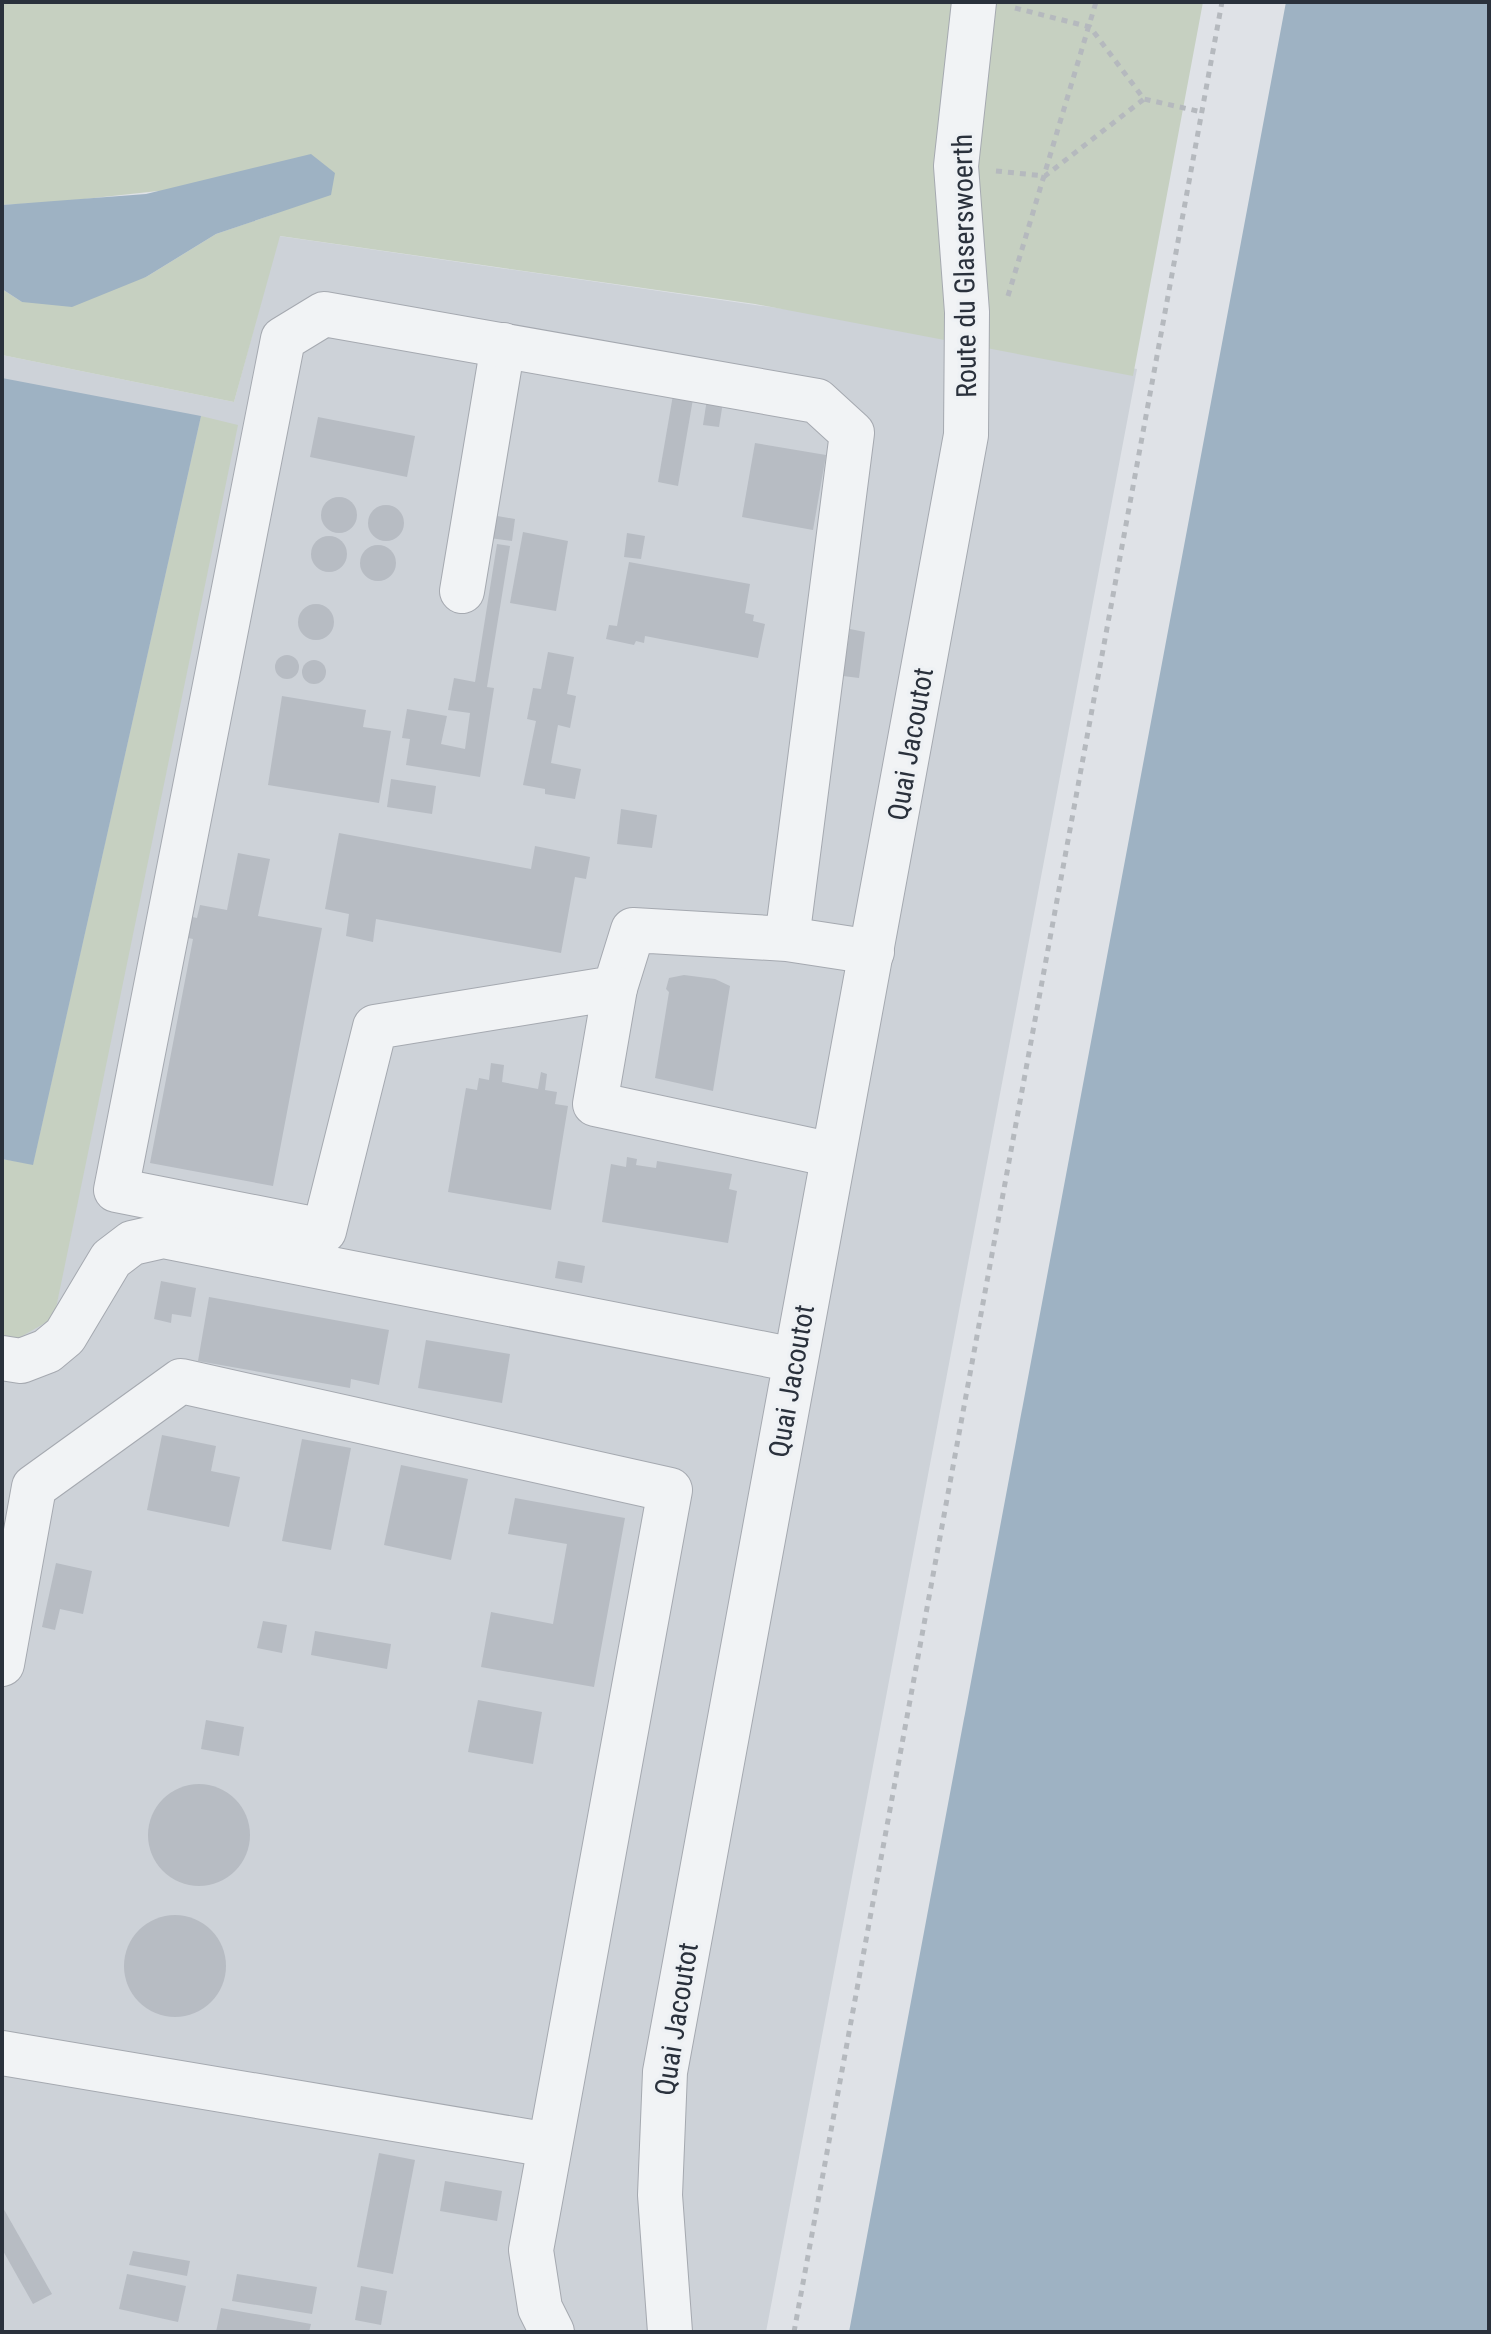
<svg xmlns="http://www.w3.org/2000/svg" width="1491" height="2334" viewBox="0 0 1491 2334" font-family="'Roboto Condensed',sans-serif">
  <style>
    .built { fill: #cdd2d8 }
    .green { fill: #c6d0c1 }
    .water { fill: #9eb2c3 }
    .building { fill: #b7bcc3 }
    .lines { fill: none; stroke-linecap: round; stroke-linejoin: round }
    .minor-casing { stroke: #a5a9b0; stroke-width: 46 }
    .path { stroke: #b5b9be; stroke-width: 5; stroke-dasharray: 6 6; stroke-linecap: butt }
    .minor { stroke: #f1f3f5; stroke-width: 44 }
    .labels { text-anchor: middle; stroke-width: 7; stroke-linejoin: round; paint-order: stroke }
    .street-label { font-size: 28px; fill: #2a313c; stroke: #eef1f4 }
  </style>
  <rect width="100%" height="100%" fill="#dfe2e7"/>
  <polygon class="built" points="279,236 922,329 1137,369 766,2332 2,2332 2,1343 54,1317 76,1202 33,1165 2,1159 2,355 234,402"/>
  <g class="green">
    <polygon points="2,2 1203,2 1133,376 755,304 280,236 234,402 2,355 2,289 22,302 146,277 216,234 274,214 158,191 57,202 2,205"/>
    <polygon points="201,416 238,425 54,1318 8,1344 2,1343 2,1159 33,1164"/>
  </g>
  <g class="water">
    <polygon points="1286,2 1489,2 1489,2332 849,2332"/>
    <polygon points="311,154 335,173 331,195 216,234 146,277 72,307 22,302 2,289 2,205 146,194"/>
    <polygon points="2,378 201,416 33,1165 2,1159"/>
  </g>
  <g class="building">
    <polygon points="673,395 693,399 678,486 658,482"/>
    <polygon points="707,399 723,402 719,427 703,425"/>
    <polygon points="318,417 415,436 407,477 310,457"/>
    <polygon points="755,443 826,455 813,530 742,517"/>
    <circle cx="339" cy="515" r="18"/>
    <circle cx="386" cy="523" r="18"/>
    <polygon points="486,514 515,519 512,541 482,537"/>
    <polygon points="523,532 568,541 556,611 510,603"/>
    <polygon points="627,533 645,536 641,559 624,557"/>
    <circle cx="329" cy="554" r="18"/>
    <polygon points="497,544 510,546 487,687 494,688 480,777 406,765 410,739 402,738 407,709 447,716 441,744 465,749 470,713 448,710 454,678 475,682"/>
    <circle cx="378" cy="563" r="18"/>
    <polygon points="629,562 750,584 745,613 754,615 753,621 765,624 758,658 645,636 644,643 636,641 634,645 606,639 609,625 617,626"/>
    <circle cx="316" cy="622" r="18"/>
    <polygon points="850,629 865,632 859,678 843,676"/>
    <polygon points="548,652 574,657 567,694 576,696 570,728 558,725 551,763 581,769 575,799 545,794 545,789 523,785 536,721 527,719 533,688 541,689"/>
    <circle cx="287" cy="667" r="12"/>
    <circle cx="314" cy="672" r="12"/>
    <polygon points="282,696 366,710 363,727 391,731 379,803 268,785"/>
    <polygon points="391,779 436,786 432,814 387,807"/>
    <polygon points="621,809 657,815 652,848 617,844"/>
    <polygon points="339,833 531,869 535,846 590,857 586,879 575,877 561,953 376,919 373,942 346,936 349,914 325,909"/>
    <polygon points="238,853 270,859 258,916 322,928 273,1186 150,1163 193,939 173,935 178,914 197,918 200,905 227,910"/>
    <polygon points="684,975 715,979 730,986 713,1091 655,1078 669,992 666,989 669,978"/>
    <polygon points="491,1063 504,1065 502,1082 538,1089 541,1072 547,1074 545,1090 557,1092 555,1104 568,1106 551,1210 448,1192 466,1088 477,1090 479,1078 489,1080"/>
    <polygon points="627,1157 637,1159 636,1165 656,1168 657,1161 732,1174 729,1189 737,1191 728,1243 602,1222 611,1164 626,1167"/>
    <polygon points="558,1261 585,1266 582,1283 555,1278"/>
    <polygon points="161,1281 196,1288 191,1317 172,1314 171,1323 154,1319"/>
    <polygon points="209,1297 389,1330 379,1385 351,1379 350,1388 198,1361"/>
    <polygon points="426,1340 510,1354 502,1403 418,1388"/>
    <polygon points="162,1435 216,1446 211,1471 240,1477 229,1527 147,1510"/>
    <polygon points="302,1439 351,1448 331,1550 282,1541"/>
    <polygon points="401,1465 468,1479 451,1560 384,1545"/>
    <polygon points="515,1498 625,1518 594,1687 481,1667 491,1612 553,1624 567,1544 508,1534"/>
    <polygon points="56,1563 92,1571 83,1614 60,1609 55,1630 42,1627"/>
    <polygon points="263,1621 287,1625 282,1653 257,1648"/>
    <polygon points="315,1631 391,1644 387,1669 311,1655"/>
    <polygon points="478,1700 542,1712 533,1764 468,1752"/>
    <polygon points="206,1720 244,1727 239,1756 201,1749"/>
    <circle cx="199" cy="1835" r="51"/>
    <circle cx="175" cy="1966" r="51"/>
    <polygon points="379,2153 415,2160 393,2274 357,2267"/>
    <polygon points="445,2181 502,2191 497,2221 440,2211"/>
    <polygon points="2,2206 52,2294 33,2304 2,2249"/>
    <polygon points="133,2251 190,2261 187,2276 129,2265"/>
    <polygon points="127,2274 186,2286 178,2322 119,2309"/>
    <polygon points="237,2274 317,2287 312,2314 232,2301"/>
    <polygon points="361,2286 387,2291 381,2325 355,2320"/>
    <polygon points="221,2308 311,2324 309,2332 216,2332"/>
  </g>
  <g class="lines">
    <g class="minor-casing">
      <g id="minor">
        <polyline points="462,591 503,345"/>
        <polyline points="787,939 852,433 817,401 324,314 283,339 116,1190 324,1231 375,1027 615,988 633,930 787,939 872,952"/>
        <polyline points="615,988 595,1104 833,1155"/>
        <polyline points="2,1358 21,1361 47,1351 65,1336 111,1259 132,1243 163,1236 795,1360"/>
        <polyline points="2,1664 34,1487 181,1381 670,1490 531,2250 540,2308 552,2332"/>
        <polyline points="2,2053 549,2145"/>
        <polyline points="670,2332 660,2195 665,2072 966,435 967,312 956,166 974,2"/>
      </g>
    </g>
    <g class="path">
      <polyline points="1015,8 1090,27 1144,99 1202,112"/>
      <polyline points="996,171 1045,176 1144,99"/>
      <polyline points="1008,296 1096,2"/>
      <polyline points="794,2332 1222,2"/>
    </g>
    <use href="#minor" class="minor"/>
  </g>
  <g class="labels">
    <g class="street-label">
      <text transform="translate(964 266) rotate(-91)" y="10">Route du Glaserswoerth</text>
      <text transform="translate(910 744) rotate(-80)" y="10">Quai Jacoutot</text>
      <text transform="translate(791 1381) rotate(-80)" y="10">Quai Jacoutot</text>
      <text transform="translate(676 2019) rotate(-81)" y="10">Quai Jacoutot</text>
    </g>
  </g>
  <rect width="1491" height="2334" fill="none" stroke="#2a313c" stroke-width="8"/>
</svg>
